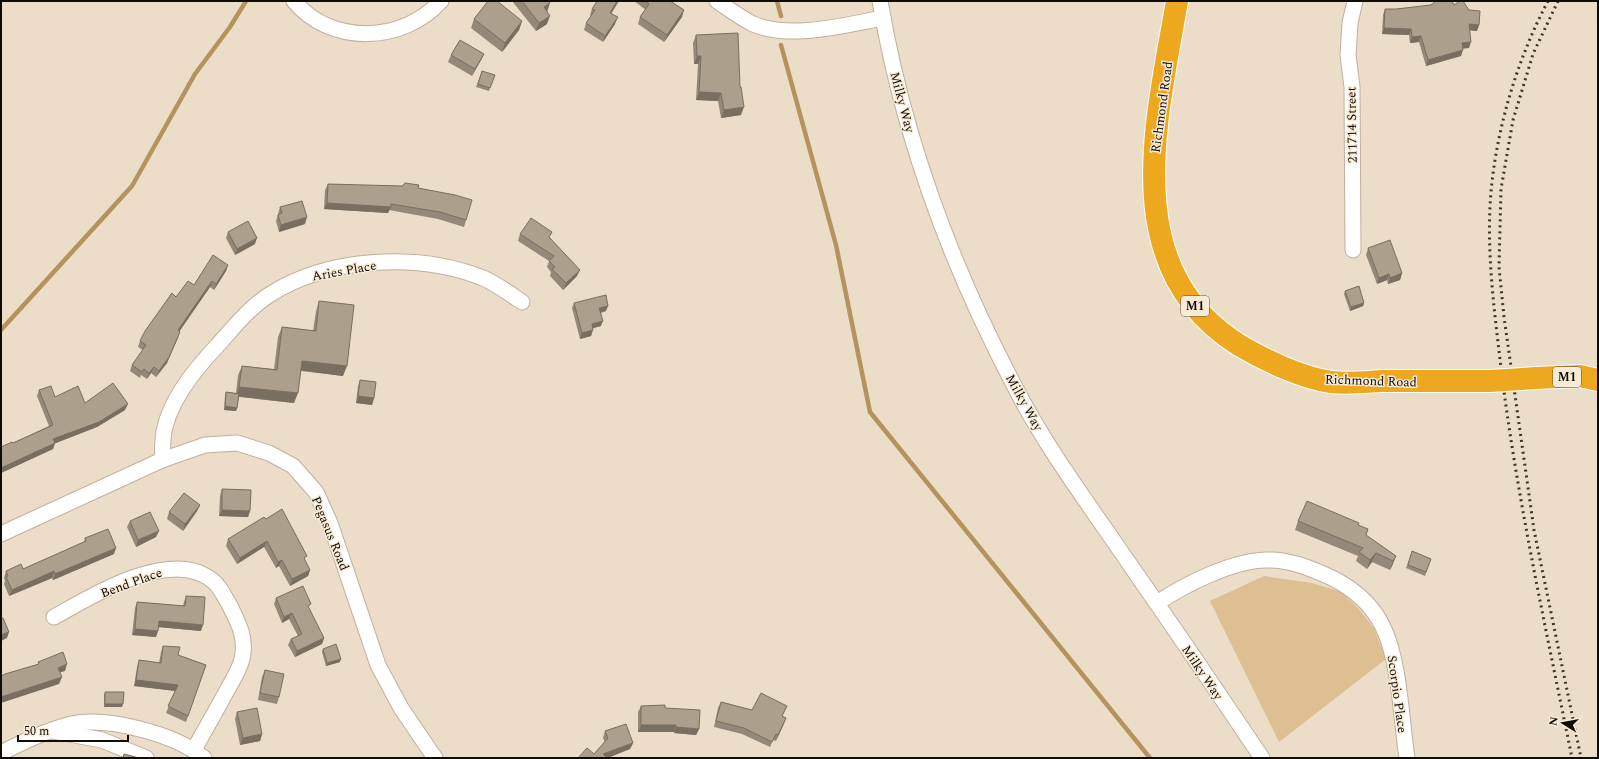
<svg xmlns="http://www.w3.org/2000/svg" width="1599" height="759" viewBox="0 0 1599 759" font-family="Spectral,serif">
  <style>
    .green { fill: #ddbf92 }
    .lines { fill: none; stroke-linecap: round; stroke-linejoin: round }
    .stream { stroke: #b5935e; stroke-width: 4.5 }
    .minor-casing { stroke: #beb09c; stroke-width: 17 }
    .highway-casing { stroke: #fff; stroke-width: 24 }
    .minor { stroke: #fff; stroke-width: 15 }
    .highway { stroke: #eda820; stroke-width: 22 }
    .rail { stroke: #3b352c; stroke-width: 3; stroke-dasharray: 2 4; stroke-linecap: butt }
    .highway-bridge-casing { stroke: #fff; stroke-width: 24; stroke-linecap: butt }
    .highway-bridge { stroke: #eda820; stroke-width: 22 }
    .wall { fill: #948978 }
    .shaded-wall { fill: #786f61 }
    .building { fill: #ac9f8b; stroke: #786f61 }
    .labels { text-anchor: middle; stroke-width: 3; stroke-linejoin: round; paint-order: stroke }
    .shield { fill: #f8ead5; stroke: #554e43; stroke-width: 1 }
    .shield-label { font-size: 12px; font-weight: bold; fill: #0f0b05 }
    .street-label { font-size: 13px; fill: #0f0b05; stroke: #f8ead5 }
  </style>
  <rect width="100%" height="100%" fill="#ebddc8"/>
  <polygon class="green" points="1264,576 1312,583 1342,592 1358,608 1374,628 1386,659 1279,742 1210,601"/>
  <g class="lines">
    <g class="stream">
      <polyline points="777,1 781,16"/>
      <polyline points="781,45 836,245 870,412 1150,758"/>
      <polyline points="1,330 132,186 195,74 230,27 246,1"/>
    </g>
    <g class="minor-casing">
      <g id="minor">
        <path d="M 294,1 C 331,46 403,43 441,1"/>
        <path d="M 717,1 C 729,9 741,18 753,24 C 791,40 845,25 883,18"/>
        <path d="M 880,1 C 903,136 952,268 1016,389 C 1047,449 1088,503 1126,559 C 1172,625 1217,691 1262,758"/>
        <polyline points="1353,250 1352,87 1348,55 1350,23 1355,1"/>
        <path d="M 162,460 C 163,450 162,437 165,427 C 172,398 197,367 217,346 C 233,328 249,308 269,295 C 328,257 418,252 483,278 C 497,284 510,294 522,302"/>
        <polyline points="1,534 162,460 205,445 237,443 269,453 293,466 316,492 330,523 378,665 401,708 435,758"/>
        <path d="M 1157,603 C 1186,584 1231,561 1266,560 C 1288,559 1310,568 1330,577 C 1353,588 1372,604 1383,627 C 1400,662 1401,719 1407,758"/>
        <path d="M 54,617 C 92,596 174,545 214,582 C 221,588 224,596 229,604 C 238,622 247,638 242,659 C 239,671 231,683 225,694 C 215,713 204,731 194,750"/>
        <polyline points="53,731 102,740 146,758"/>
        <path d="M 1,753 C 23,742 45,731 68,725 C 105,715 175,734 204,758"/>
      </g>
    </g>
    <g class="highway-casing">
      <g id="highway">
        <path d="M 1177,1 C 1157,119 1116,268 1239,345 C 1264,360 1302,378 1331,382 C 1347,384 1365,382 1381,381 C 1418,381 1454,381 1490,381"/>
        <polyline points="1536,378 1580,376 1598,380"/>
      </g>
    </g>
    <use href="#minor" class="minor"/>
    <use href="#highway" class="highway"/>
    <g class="rail">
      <path d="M 1548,1 C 1519,56 1499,120 1492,182 C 1485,244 1494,307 1501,368 C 1517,499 1546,629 1572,758"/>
      <polyline points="1558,1 1533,54 1513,120 1501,189 1499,267 1504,317 1534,530 1581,758"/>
    </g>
    <g class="highway-bridge-casing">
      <polyline id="highway-bridge" points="1490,381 1536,378"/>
    </g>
    <use href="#highway-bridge" class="highway-bridge"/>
  </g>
  <g class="wall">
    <polygon points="512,1 549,1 547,11 547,24 536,31"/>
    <polygon points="634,1 670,1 682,17 664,42 638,24 640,17 646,10"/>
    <polygon points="1454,5 1469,10 1479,25 1477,31 1470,30 1469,48 1463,48 1461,56 1426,66 1419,42 1410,43 1409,35 1382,34 1383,15 1385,9 1396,9"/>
    <polygon points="592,9 611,13 615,24 603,42 584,30 586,23 591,16 590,15"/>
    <polygon points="474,19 522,21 519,30 502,52 471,28"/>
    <polygon points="696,35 740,87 741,115 721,118 718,101 696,100 698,64 694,64 693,43"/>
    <polygon points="484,54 481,60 472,76 448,62 451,55"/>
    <polygon points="482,71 495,75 489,91 476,87"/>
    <polygon points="328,184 418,188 466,220 464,227 438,219 389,210 388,213 324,209 325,190"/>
    <polygon points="280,207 305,224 279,232 276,221"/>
    <polygon points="228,232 255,244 235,255 226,238"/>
    <polygon points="520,234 550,239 577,276 563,290 550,276 551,272 547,267 549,261 518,241"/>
    <polygon points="1368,248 1402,273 1400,280 1388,284 1387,280 1377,284 1366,255"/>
    <polygon points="228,265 226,271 214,290 210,287 179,332 178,338 167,363 156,377 151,373 147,379 141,375 140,378 130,371 132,365 143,350 138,347 140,341 176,297"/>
    <polygon points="1345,291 1364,303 1363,306 1350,311 1344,294"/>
    <polygon points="319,301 343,376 301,371 294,403 239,397 237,408 236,411 224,410 225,396 226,392 236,393 238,375 242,366 274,369 278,337 282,327 313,331 316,311"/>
    <polygon points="574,303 606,311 601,313 601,326 593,328 591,336 580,339 572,308"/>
    <polygon points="360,380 374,398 372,405 356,403 358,386"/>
    <polygon points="39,390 55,397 125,410 97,427 55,443 53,449 1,473 1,447 13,443 49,426 37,396"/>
    <polygon points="222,489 250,511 248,517 219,516 220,496"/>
    <polygon points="200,505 197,511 183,531 167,519 169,512"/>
    <polygon points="266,519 305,561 310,570 308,576 290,586 279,566 276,568 264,547 237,564 226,546 228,539"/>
    <polygon points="130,521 156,537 136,547 127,527"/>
    <polygon points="1298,521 1358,525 1366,535 1396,556 1392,566 1390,570 1372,562 1367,569 1356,561 1358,556 1295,530"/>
    <polygon points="85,538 114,554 53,580 52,578 9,596 4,584 5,581 4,578 6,571 23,569 84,542"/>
    <polygon points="1412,551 1431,559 1425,576 1406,568"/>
    <polygon points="186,596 201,631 159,627 156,637 132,635 135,608 137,602 183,606 184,602"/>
    <polygon points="276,598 309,609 324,638 322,644 295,657 288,645 291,639 298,636 289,619 282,623 274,604"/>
    <polygon points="163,646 178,655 206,665 186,722 166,713 175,691 134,686 137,667 139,660 159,663 161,652"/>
    <polygon points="323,649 340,662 326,666 322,652"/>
    <polygon points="265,670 279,697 277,704 258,700 262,677"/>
    <polygon points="105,692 122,707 104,707 104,695"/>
    <polygon points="721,702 752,710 787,706 782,716 786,718 776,741 773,740 770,747 742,734 714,727 718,708"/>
    <polygon points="641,706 665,708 699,729 696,735 674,733 674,732 638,732 638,712"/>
    <polygon points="237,712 262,734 260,741 240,745 235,719"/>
    <polygon points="605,731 633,743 630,749 594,754 605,742 603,738"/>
  </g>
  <g class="shaded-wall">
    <polygon points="617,1 619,1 608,19 610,13"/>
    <polygon points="550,3 547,12 544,7"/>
    <polygon points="684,10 682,17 664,42 667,35"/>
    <polygon points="550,16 547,24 536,31 539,23"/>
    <polygon points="618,17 615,24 603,42 605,36"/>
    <polygon points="522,21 519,30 502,52 505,43"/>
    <polygon points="1469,24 1479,25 1477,31 1467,30"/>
    <polygon points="1384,28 1411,29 1409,35 1382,34"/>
    <polygon points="1421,36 1419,42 1410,43 1412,37"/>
    <polygon points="1471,42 1469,48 1460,49 1462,43"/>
    <polygon points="1463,50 1461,56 1426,66 1428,60"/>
    <polygon points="484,54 481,60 472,76 475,69"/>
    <polygon points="697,56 701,56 698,64 694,64"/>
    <polygon points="699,92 721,93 718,101 696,100"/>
    <polygon points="744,107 741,115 721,118 724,110"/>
    <polygon points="327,203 391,207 388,213 324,209"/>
    <polygon points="307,217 305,224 279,232 281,225"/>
    <polygon points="257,238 255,244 235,255 237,249"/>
    <polygon points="228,265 226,271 214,290 216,284"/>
    <polygon points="580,270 577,276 563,290 566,283"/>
    <polygon points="1402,273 1400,280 1388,284 1390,278"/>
    <polygon points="1389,274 1387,280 1377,284 1379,278"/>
    <polygon points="212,281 210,287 176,336 178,330"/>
    <polygon points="1364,303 1363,306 1350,311 1351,307"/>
    <polygon points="608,306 606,311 597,313 599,308"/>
    <polygon points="603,321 601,326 590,329 592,324"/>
    <polygon points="593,330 591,336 580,339 582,333"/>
    <polygon points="180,332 167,363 156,377 159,371"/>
    <polygon points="302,361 347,366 343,376 298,370"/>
    <polygon points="154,367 151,373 147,379 149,373"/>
    <polygon points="239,387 298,393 294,403 236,396"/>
    <polygon points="358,396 374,398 372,405 356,403"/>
    <polygon points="128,404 125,410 97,427 51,445 53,439"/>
    <polygon points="225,406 237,408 236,411 224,410"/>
    <polygon points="55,443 53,449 1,473 1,468"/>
    <polygon points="200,505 197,511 183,531 185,524"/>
    <polygon points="222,510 250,511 248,517 219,516"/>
    <polygon points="159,531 156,537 136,547 138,540"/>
    <polygon points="267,541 264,547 237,564 240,558"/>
    <polygon points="116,548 114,554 53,580 55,574"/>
    <polygon points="1376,553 1372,562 1367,569 1370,560"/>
    <polygon points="1396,556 1392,566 1390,570 1393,561"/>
    <polygon points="282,560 279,566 276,568 278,562"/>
    <polygon points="310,570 308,576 290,586 292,579"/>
    <polygon points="54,571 52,578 9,596 12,590"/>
    <polygon points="292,613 289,619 282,623 284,617"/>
    <polygon points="159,621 203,625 201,631 157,627"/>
    <polygon points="135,629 158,631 156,637 132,635"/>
    <polygon points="9,632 7,638 1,641 1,635"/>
    <polygon points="324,638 322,644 295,657 297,651"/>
    <polygon points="341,659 340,662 326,666 327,663"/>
    <polygon points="67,664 65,671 55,674 58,668"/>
    <polygon points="62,677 59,684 1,703 1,697"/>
    <polygon points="136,680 178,685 176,691 134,686"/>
    <polygon points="105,704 123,704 122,707 104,707"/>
    <polygon points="786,718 784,724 776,741 778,735"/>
    <polygon points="641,725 676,725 674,732 638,732"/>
    <polygon points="676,727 699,729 696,735 674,733"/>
    <polygon points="262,734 260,741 240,745 243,738"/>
    <polygon points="633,743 630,749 608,758 601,758 603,754"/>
  </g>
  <g class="building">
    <polygon points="488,1 497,1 522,21 505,43 474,19"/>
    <polygon points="522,1 549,1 550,3 544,7 550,16 539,23"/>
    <polygon points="597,1 617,1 610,13 618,17 605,36 586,23 595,10 592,9"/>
    <polygon points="645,1 670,1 684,10 667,35 640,17 649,4"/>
    <polygon points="1436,1 1452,1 1454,5 1460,1 1463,1 1469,10 1480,11 1479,25 1469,24 1471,42 1462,43 1463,50 1428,60 1421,36 1412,37 1411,29 1384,28 1385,9 1396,9 1431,5"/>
    <polygon points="738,33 740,87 741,87 744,107 724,110 721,93 699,92 701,56 697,56 696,35"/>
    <polygon points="460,40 484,54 475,69 451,55"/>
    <polygon points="482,71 495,75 490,88 478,84"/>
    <polygon points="405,183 419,185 418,188 455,195 472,200 466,220 440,212 391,204 391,207 327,203 328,184 402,186"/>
    <polygon points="302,201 307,217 281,225 278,215 282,213 280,207"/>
    <polygon points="531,218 552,232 549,237 580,270 566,283 552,269 555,267 549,261 554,256 520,234"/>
    <polygon points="248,221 257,238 237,249 228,232"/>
    <polygon points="1390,240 1402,273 1390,278 1389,274 1379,278 1368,248"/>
    <polygon points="213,255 228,265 216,284 212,281 178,330 180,332 169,357 159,371 154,367 149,373 144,369 142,372 132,365 146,345 140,341 145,331 172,293 176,297 188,281 194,285"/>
    <polygon points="1359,286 1364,303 1351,307 1345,291"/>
    <polygon points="606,295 608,306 599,308 603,321 592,324 593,330 582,333 574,303"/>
    <polygon points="319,301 354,305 347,366 302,361 298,393 239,387 242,366 277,370 282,327 316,331"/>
    <polygon points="360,380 376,382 374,398 358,396"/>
    <polygon points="113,383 128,404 99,422 53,439 55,443 1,468 1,447 12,442 13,443 53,425 39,390 51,386 55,397 78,386 85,403"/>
    <polygon points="226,392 239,394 237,408 225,406"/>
    <polygon points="222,489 251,490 250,511 222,510"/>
    <polygon points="184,493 200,505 185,524 169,512"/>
    <polygon points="1307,501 1359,523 1358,525 1368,529 1366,535 1396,556 1393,561 1376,553 1370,560 1359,552 1363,548 1298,521"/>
    <polygon points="282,509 307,556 304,558 310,570 292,579 282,560 278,562 267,541 240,558 228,539 264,517 266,519"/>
    <polygon points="150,512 159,531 138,540 130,521"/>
    <polygon points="108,529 116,548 55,574 54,571 12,590 6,577 8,576 6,571 21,564 23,569 86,541 85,538"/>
    <polygon points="1412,551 1431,559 1426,572 1408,565"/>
    <polygon points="303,586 311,604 308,606 324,638 297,651 291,639 302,634 292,613 284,617 276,598"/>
    <polygon points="186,596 205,597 203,625 159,621 158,631 135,629 137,602 185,606"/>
    <polygon points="3,618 9,632 1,635 1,619"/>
    <polygon points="336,644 341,659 327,663 323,649"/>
    <polygon points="163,646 180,647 178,655 206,665 188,716 168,706 178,685 136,680 139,660 161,663"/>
    <polygon points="63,652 67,664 58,668 62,677 1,697 1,676 5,674 39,664 38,662"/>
    <polygon points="265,670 284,674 279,697 260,693"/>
    <polygon points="105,692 124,692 123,704 105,704"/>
    <polygon points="761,693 787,706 782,716 786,718 778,735 776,734 772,742 744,728 716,721 721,702 752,710"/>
    <polygon points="665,705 665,708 700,710 699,729 676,727 676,725 641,725 641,706"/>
    <polygon points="257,708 262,734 243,738 237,712"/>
    <polygon points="626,724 633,743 603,754 607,758 578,758 587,748 594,754 608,738 605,731"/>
    <polygon points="124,754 139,758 123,758"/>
  </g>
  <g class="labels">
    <g class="shield">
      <rect x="1181" y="296" width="28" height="20" rx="3"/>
      <rect x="1553" y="367" width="28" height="20" rx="3"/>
    </g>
    <g class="shield-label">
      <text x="1195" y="310">M1</text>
      <text x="1567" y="381">M1</text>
    </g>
    <g class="street-label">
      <text transform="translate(903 102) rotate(75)" y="5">Milky Way</text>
      <text transform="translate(1161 107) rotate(-82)" y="5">Richmond Road</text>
      <text transform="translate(1351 125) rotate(-91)" y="5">211714 Street</text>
      <text transform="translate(344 270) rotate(-10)" y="5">Aries Place</text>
      <text transform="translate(1371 380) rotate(2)" y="5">Richmond Road</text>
      <text transform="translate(1025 402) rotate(61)" y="5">Milky Way</text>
      <text transform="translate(331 533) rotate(68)" y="5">Pegasus Road</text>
      <text transform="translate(131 582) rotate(-20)" y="5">Bend Place</text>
      <text transform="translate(1203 672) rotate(56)" y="5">Milky Way</text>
      <text transform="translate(1398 694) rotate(82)" y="5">Scorpio Place</text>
    </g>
  </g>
  <rect width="1599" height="759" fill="none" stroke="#0f0b05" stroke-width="4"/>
  <g transform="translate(1563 723) rotate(281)" stroke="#f8ead5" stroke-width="3" paint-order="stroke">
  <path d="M0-3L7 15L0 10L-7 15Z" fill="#0f0b05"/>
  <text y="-6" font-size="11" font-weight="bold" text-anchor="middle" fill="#0f0b05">N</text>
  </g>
  <path d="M18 735v6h110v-6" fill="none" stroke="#0f0b05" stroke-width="2"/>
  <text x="24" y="735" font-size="12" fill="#0f0b05" stroke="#f8ead5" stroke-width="3" paint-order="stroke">50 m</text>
</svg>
